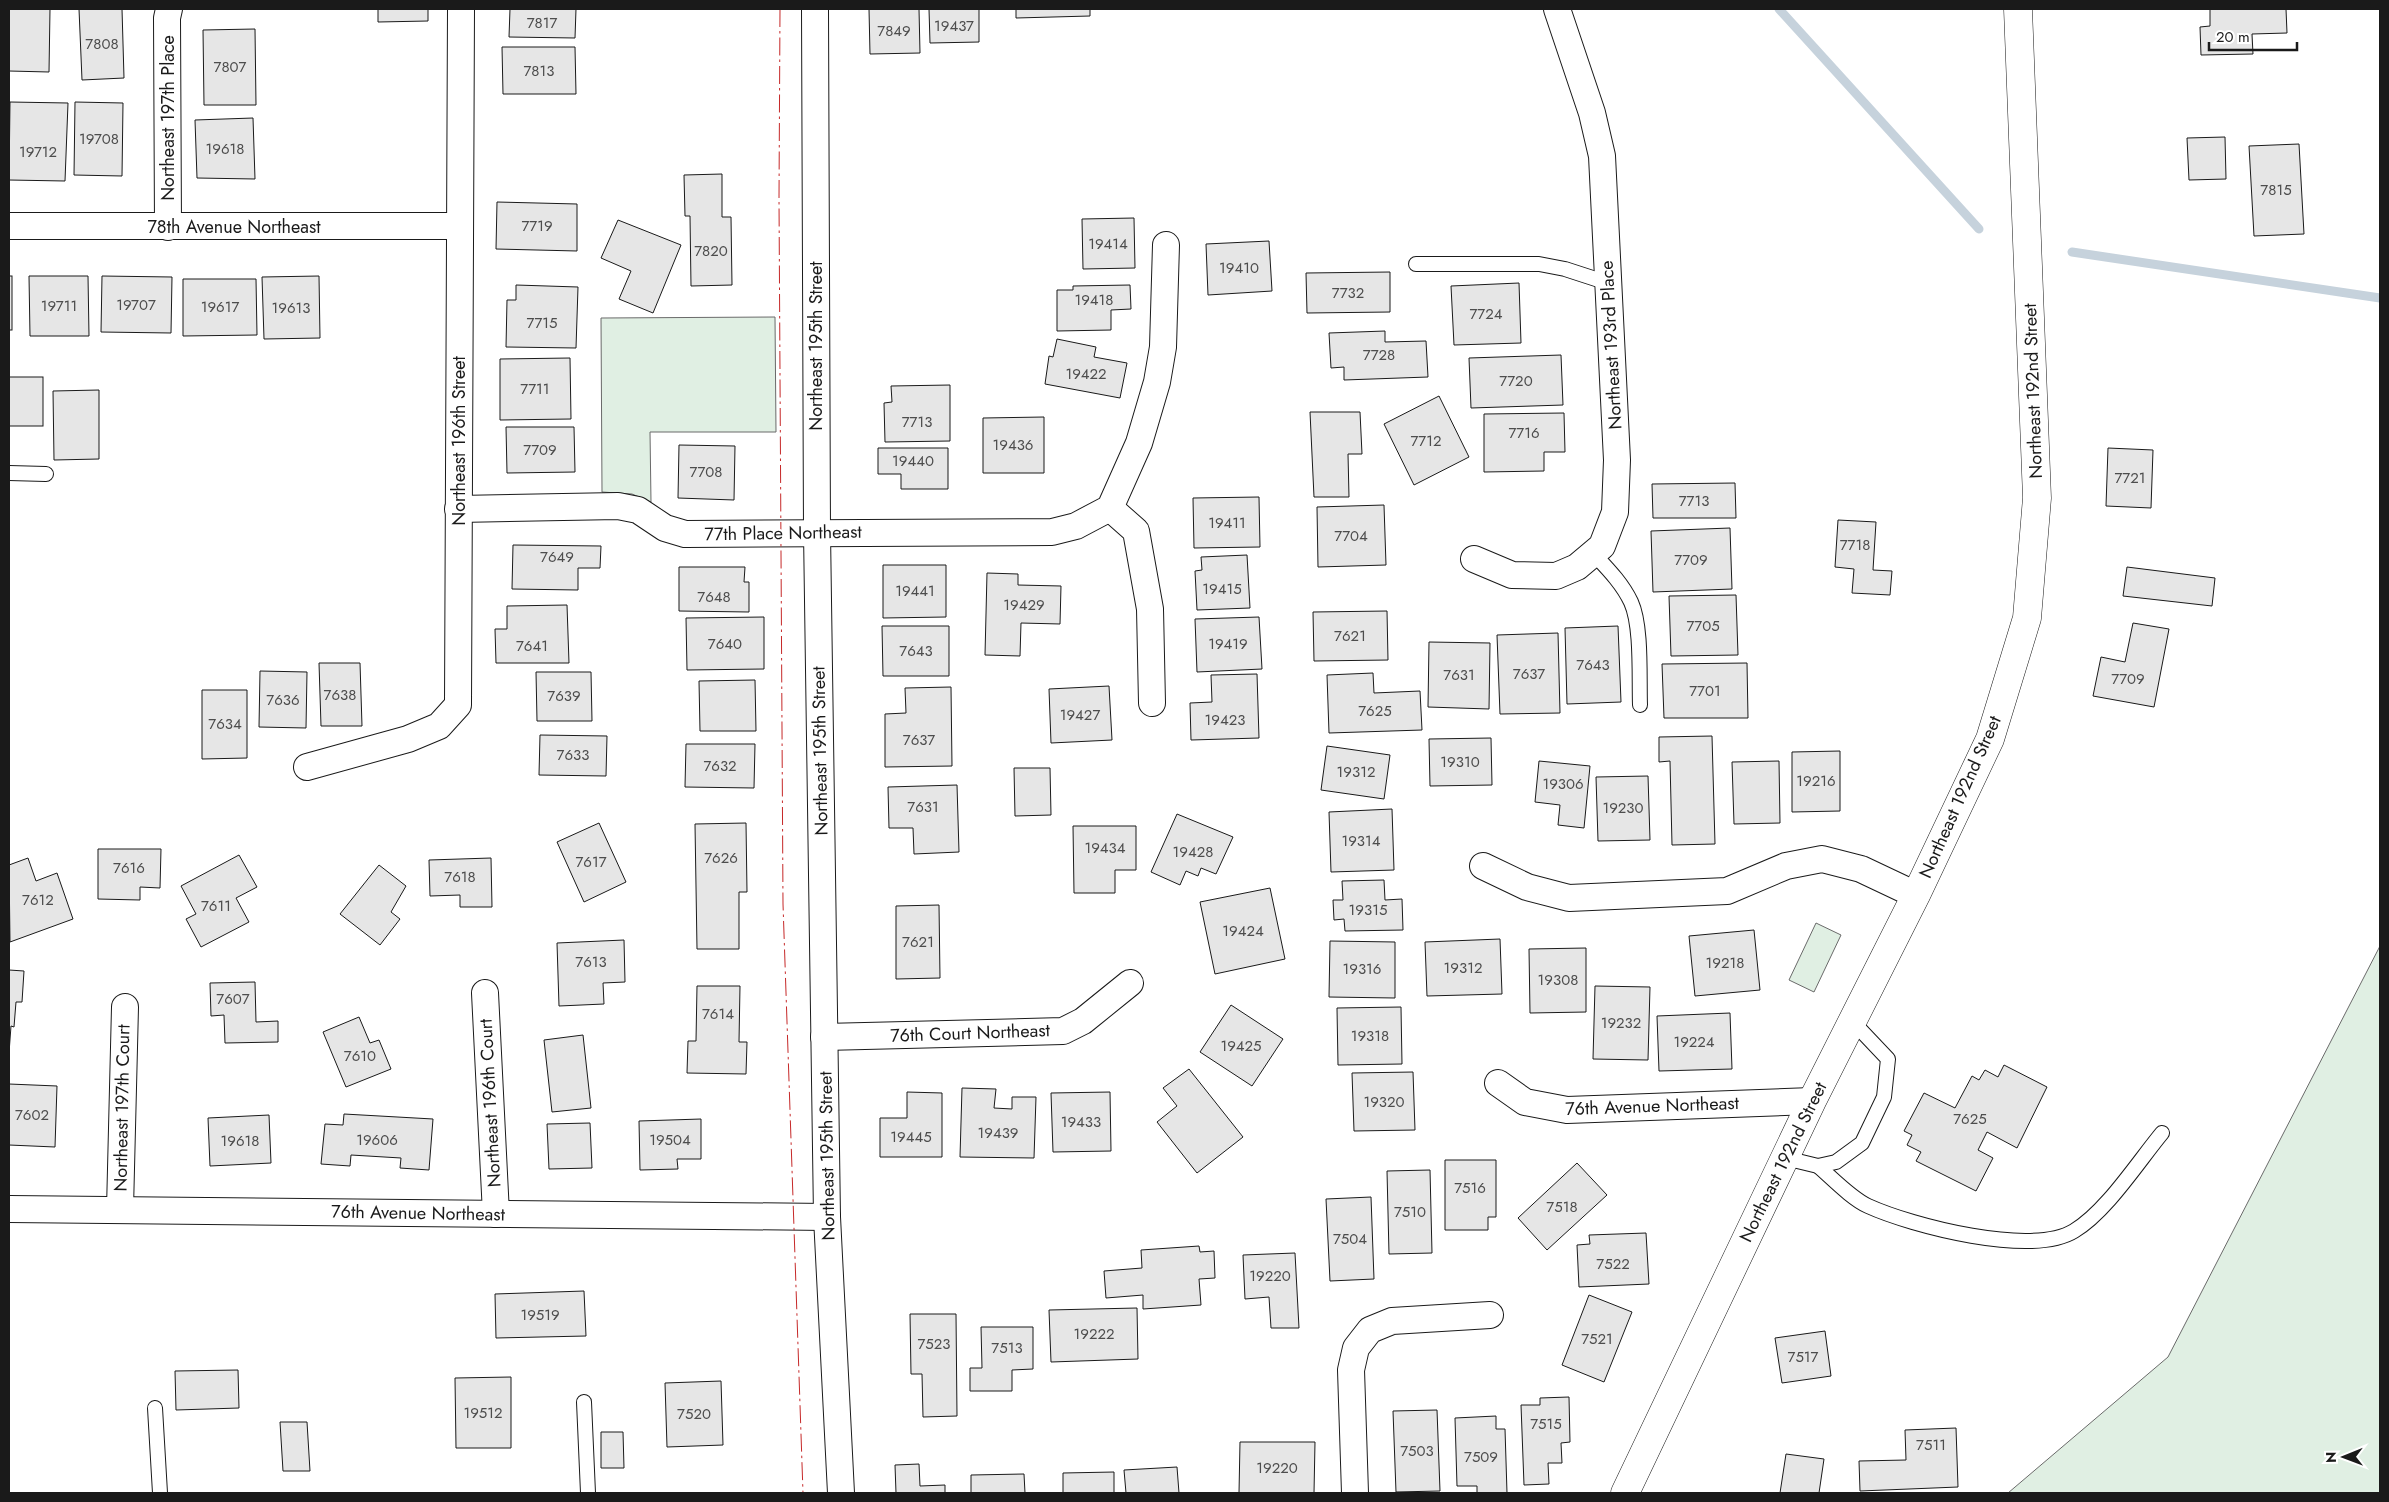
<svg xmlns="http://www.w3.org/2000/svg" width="2389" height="1502" viewBox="0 0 2389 1502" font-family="Jost,sans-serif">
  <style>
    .green { fill: #e0efe3; stroke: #6a6a6a }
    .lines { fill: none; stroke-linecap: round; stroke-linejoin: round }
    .stream { stroke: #c6d2dc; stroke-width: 9 }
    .building { fill: #e6e6e6; stroke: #1a1a1a }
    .lane-casing { stroke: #1a1a1a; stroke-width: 16 }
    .street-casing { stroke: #1a1a1a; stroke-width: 28 }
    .secondary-casing { stroke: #1a1a1a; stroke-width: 29 }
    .lane { stroke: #fff; stroke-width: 14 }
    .street { stroke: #fff; stroke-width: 26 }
    .secondary { stroke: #fff; stroke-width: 28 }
    .power { stroke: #c62828; stroke-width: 1; stroke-dasharray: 18 4 2.5 4; stroke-linecap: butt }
    .labels { text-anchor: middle; stroke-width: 4; stroke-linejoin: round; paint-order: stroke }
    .number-label { font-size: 15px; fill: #4d4d4d }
    .street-label { font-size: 18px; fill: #1a1a1a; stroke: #fff }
  </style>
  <rect width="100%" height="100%" fill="#fff"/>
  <g class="green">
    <polygon points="775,317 776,432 650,432 651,502 632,494 602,492 601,318"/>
    <polygon points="1816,923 1841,935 1814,992 1789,980"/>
    <polygon points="2380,946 2380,1493 2008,1493 2168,1357"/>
  </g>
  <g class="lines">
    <g class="stream">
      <polyline points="1779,9 1979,229"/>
      <polyline points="2072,252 2380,298"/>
    </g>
  </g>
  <g class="building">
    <polygon points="9,9 50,9 49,72 9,71"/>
    <polygon points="79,9 122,9 124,78 82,80"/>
    <polygon points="378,9 428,9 428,21 378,22"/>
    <polygon points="510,9 576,9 575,38 509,37"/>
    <polygon points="869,9 919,9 920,53 870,54"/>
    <polygon points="929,9 979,9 979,42 930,43"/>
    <polygon points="1016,9 1090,9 1090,16 1016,18"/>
    <polygon points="2210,9 2286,9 2287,33 2252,34 2253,54 2201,55 2200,27 2210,26"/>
    <polygon points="255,29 256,105 204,105 203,30"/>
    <polygon points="502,47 575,47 576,94 503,94"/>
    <polygon points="10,102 68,103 65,181 9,180"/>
    <polygon points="75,102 123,103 122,176 74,175"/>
    <polygon points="253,118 255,179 197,178 195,120"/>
    <polygon points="2225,137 2226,179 2189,180 2187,138"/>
    <polygon points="2299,144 2304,234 2254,236 2249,146"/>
    <polygon points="722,174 722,217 731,217 732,285 691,286 690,216 685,216 684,175"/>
    <polygon points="497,202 577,204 577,251 496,249"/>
    <polygon points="1134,218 1135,268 1083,269 1082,219"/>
    <polygon points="618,220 681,245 653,313 619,299 631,271 601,258"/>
    <polygon points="1269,241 1272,291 1208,295 1206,244"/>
    <polygon points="1390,272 1390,312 1307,313 1306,273"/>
    <rect x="9" y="276" width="3" height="54"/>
    <polygon points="29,276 88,276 89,336 30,336"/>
    <polygon points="102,276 172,277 171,333 101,332"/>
    <polygon points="319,276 320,338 264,339 262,277"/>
    <polygon points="183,279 256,279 257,335 183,336"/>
    <polygon points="1519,283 1521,343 1454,345 1451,286"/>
    <polygon points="516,285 578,287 576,348 506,347 507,300 516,300"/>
    <polygon points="1130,285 1131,309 1111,310 1111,330 1057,331 1057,290 1073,290 1073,286"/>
    <polygon points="1385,331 1385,342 1426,341 1428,377 1344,380 1344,367 1331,368 1329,333"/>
    <polygon points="1057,339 1096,347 1094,357 1127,363 1120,398 1045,384 1049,356 1053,357"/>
    <polygon points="1561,355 1563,405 1471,408 1469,358"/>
    <polygon points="570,358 571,419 500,420 500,359"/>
    <rect x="9" y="377" width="34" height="49"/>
    <polygon points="950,385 950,441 885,442 884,403 892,402 891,386"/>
    <polygon points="99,390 99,459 54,460 53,391"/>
    <polygon points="1439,396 1469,457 1414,485 1384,424"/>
    <polygon points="1310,412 1360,412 1362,454 1348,454 1349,497 1314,497"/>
    <polygon points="1564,413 1565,452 1544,452 1544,471 1484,472 1484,414"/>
    <polygon points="1044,417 1044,473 983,473 983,418"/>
    <polygon points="506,427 574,427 575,472 507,473"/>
    <polygon points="679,445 735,446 734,500 678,498"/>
    <polygon points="878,448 948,448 948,489 901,489 901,474 878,474"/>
    <polygon points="2108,448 2153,450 2151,508 2106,506"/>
    <polygon points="1735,483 1736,518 1653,518 1652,484"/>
    <polygon points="1259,497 1260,547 1194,548 1193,498"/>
    <polygon points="1384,505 1386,565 1318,567 1317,507"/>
    <polygon points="1838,520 1876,522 1873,570 1892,571 1890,595 1852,593 1854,569 1835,567"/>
    <polygon points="1730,528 1732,589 1653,592 1651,531"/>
    <polygon points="513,545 601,546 600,568 578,568 578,590 512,589"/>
    <polygon points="1247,555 1250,608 1197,610 1195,571 1202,570 1201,557"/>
    <polygon points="883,565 946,565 946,617 883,618"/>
    <polygon points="679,567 745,567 744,582 749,582 749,612 679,611"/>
    <polygon points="2127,567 2215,578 2212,606 2123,596"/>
    <polygon points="987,573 1018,574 1018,585 1061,586 1060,624 1021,623 1020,656 985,655"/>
    <polygon points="1736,595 1738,655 1671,656 1669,596"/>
    <polygon points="567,605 569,663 496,663 495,629 507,629 507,606"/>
    <polygon points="1387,611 1388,660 1314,661 1313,612"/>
    <polygon points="764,617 764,669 687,670 686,618"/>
    <polygon points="1259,617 1262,669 1197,672 1195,619"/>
    <polygon points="2133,623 2169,629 2154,707 2093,696 2101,657 2125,662"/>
    <polygon points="882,626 949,626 949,676 883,676"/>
    <polygon points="1618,626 1621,702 1567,704 1565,628"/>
    <polygon points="1558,633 1560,713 1500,714 1497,635"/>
    <polygon points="1429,642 1490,643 1489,709 1428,707"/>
    <polygon points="319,663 360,663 362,726 321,726"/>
    <polygon points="1747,663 1748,718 1664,718 1662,664"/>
    <polygon points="260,671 307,672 306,728 259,727"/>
    <polygon points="536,672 591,672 592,721 537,721"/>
    <polygon points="1373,673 1374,693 1420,691 1422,730 1329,733 1327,675"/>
    <polygon points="1257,674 1259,738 1191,740 1190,703 1212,702 1211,675"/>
    <polygon points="755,680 756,731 700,731 699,681"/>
    <polygon points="1109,686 1112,740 1051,743 1049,689"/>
    <polygon points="951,687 952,766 885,767 885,714 906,713 905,688"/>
    <polygon points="202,690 247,690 247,758 202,759"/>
    <polygon points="540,735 607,736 606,776 539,775"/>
    <polygon points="1712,736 1715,844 1672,845 1670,761 1659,762 1659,737"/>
    <polygon points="1491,738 1492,785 1430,786 1429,739"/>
    <polygon points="686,744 755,744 754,788 685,787"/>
    <polygon points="1327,746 1390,755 1384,799 1321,790"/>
    <polygon points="1840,751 1840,811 1792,812 1792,752"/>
    <polygon points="1539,761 1590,766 1584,828 1558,825 1560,805 1535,802"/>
    <polygon points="1779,761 1780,823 1734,824 1732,762"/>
    <polygon points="1014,768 1050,768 1051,815 1015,816"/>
    <polygon points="1648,776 1650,840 1598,841 1596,777"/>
    <polygon points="957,785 959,852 914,854 913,828 889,828 888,787"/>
    <polygon points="1392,809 1394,870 1331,872 1329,812"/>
    <polygon points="1177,814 1233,837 1216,874 1201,868 1198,876 1186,871 1180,885 1151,872"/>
    <polygon points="599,823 626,882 584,902 557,842"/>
    <polygon points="746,823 747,892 739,892 739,949 697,949 695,824"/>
    <polygon points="1073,826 1136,826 1136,870 1115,870 1115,893 1074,893"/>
    <polygon points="98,849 161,849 160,888 140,887 140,900 98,899"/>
    <polygon points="239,855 257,887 236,898 249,922 201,947 186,919 196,914 181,886"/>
    <polygon points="28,858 36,881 57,873 73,919 10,942 9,865"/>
    <polygon points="491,858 492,907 460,907 460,895 430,896 429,860"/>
    <polygon points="379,865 406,886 391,912 400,919 380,945 340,914"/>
    <polygon points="1384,880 1385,900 1402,899 1403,930 1345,931 1344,919 1334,920 1333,900 1343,900 1342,881"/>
    <polygon points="1270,888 1285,959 1215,974 1200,902"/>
    <polygon points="939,905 940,978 896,979 896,906"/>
    <polygon points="1754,930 1760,990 1695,996 1689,936"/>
    <polygon points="1500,939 1502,994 1427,996 1425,942"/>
    <polygon points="624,940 625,982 603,983 604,1004 559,1006 557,943"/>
    <polygon points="1330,941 1395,942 1395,998 1329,997"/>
    <polygon points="1586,948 1586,1012 1530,1013 1529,949"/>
    <polygon points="9,970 24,971 22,1002 16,1002 14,1027 11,1026 9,1053"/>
    <polygon points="255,982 256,1022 278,1021 278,1042 225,1043 224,1015 211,1016 210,983"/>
    <polygon points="697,986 740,986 739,1042 747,1042 746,1074 687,1073 688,1041 696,1041"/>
    <polygon points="1595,986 1650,987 1648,1060 1593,1059"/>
    <polygon points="1231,1005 1283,1039 1252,1086 1200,1052"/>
    <polygon points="1401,1007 1402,1064 1338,1065 1337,1008"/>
    <polygon points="1730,1013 1732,1069 1659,1071 1657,1016"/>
    <polygon points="359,1017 370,1043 379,1040 391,1069 346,1087 323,1032"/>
    <polygon points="583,1035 591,1108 552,1112 544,1040"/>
    <polygon points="2004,1065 2047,1087 2017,1148 1987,1132 1978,1150 1993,1158 1976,1191 1916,1161 1921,1152 1907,1145 1912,1135 1904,1131 1924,1093 1955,1108 1972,1076 1979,1080 1985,1070 1998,1077"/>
    <polygon points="1189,1069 1243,1137 1197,1173 1157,1122 1177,1106 1163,1088"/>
    <polygon points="1413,1072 1415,1130 1354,1131 1352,1073"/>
    <polygon points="9,1084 57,1086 55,1147 9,1145"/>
    <polygon points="962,1088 996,1089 994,1108 1012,1109 1012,1097 1036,1097 1034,1158 960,1157"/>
    <polygon points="907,1092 942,1093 942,1157 880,1157 880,1118 907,1118"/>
    <polygon points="1110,1092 1111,1151 1053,1152 1051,1093"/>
    <polygon points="344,1114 433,1119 429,1170 400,1168 401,1158 351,1155 350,1166 321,1164 325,1124 343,1125"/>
    <polygon points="269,1115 271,1163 210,1166 208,1118"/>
    <polygon points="701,1119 701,1159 677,1159 678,1169 640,1170 639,1121"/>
    <polygon points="590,1123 592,1168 549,1169 547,1124"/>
    <polygon points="1445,1160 1496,1160 1496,1217 1488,1217 1488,1230 1445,1230"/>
    <polygon points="1577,1163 1607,1195 1547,1250 1518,1218"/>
    <polygon points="1430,1170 1432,1253 1389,1254 1387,1171"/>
    <polygon points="1371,1197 1374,1279 1330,1281 1326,1199"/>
    <polygon points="1646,1233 1649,1284 1579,1287 1577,1245 1590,1244 1589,1235"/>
    <polygon points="1199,1246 1200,1252 1214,1251 1215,1278 1199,1279 1201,1305 1143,1309 1143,1295 1106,1298 1104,1271 1142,1268 1141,1250"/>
    <polygon points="1295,1253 1299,1328 1271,1328 1269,1297 1245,1299 1243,1255"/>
    <polygon points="584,1291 586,1336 496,1338 495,1294"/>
    <polygon points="1589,1295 1632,1312 1604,1382 1562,1365"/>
    <polygon points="1137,1308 1138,1359 1051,1362 1049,1310"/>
    <polygon points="910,1314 956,1314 957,1416 923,1417 922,1374 911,1374"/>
    <polygon points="981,1327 1033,1327 1033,1369 1012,1370 1012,1391 970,1391 970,1368 982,1368"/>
    <polygon points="1825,1331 1831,1376 1782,1383 1775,1338"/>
    <polygon points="238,1370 239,1408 176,1410 175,1371"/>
    <polygon points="511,1377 511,1448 456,1448 455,1378"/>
    <polygon points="721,1381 723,1445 667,1447 665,1383"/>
    <polygon points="1569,1397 1570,1442 1561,1443 1562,1463 1548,1463 1549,1484 1524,1485 1521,1405 1540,1405 1540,1398"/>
    <polygon points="1437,1410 1440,1491 1396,1492 1393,1411"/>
    <polygon points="1496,1416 1496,1429 1505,1429 1507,1493 1477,1493 1477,1486 1457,1486 1455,1418"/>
    <polygon points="280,1422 307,1422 310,1471 283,1471"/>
    <polygon points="1956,1428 1958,1487 1860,1491 1859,1461 1906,1460 1905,1430"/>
    <polygon points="601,1432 623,1432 624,1468 601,1468"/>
    <polygon points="1240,1442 1315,1442 1314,1493 1239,1493"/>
    <polygon points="1786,1454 1824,1459 1819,1493 1780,1493"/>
    <polygon points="919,1464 920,1486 945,1485 945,1493 896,1493 895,1465"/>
    <polygon points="1177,1467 1179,1493 1126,1493 1124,1470"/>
    <polygon points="1114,1472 1114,1493 1063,1493 1063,1473"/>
    <polygon points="1024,1474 1025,1493 971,1493 971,1475"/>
  </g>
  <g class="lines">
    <g class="lane-casing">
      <g id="lane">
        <polyline points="1416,264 1539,264 1565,269 1608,283"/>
        <polyline points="9,473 46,474"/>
        <path d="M 1593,553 C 1607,568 1622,583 1631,602 C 1642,626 1639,677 1640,705"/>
        <polyline points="1785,1158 1818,1166 1836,1162 1862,1143 1884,1097 1888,1059 1852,1021"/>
        <path d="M 1818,1166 C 1832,1178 1852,1199 1868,1206 C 1912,1226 2032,1257 2074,1231 C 2106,1212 2138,1162 2162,1133"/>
        <polyline points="584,1402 588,1493"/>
        <polyline points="155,1408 160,1493"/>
      </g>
    </g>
    <g class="street-casing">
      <g id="street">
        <polyline points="815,9 817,532 827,1217 841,1493"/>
        <polyline points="9,226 459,226"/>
        <polyline points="168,227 167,18 169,9"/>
        <polyline points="1110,508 1136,531 1150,609 1152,703"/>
        <polyline points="458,509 618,506 638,510 665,528 685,534 1052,532 1076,526 1110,508 1139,443 1157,382 1163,347 1166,245"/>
        <polyline points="1474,559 1512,575 1556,576 1577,567 1602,546 1615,512 1617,460 1602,156 1592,113 1557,9"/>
        <polyline points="307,767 408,739 439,726 458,705 461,9"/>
        <polyline points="1483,866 1527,887 1569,898 1727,891 1786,866 1822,859 1861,869 1916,895"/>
        <polyline points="485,993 496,1214"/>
        <polyline points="824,1037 1063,1031 1083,1021 1130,983"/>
        <polyline points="1498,1083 1525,1102 1567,1110 1812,1101"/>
        <polyline points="9,1209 827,1217"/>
        <polyline points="120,1209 125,1007"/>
        <polyline points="1355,1493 1351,1370 1356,1348 1370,1330 1392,1321 1490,1315"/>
      </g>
    </g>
    <g class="secondary-casing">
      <polyline id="secondary" points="1625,1493 1812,1101 1916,895 1990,739 2027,618 2037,498 2018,9"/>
    </g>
    <use href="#lane" class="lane"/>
    <use href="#street" class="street"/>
    <use href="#secondary" class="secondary"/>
    <polyline class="power" points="780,9 779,198 783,904 803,1493"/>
  </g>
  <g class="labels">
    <g class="number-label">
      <text x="542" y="28">7817</text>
      <text x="954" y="31">19437</text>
      <text x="894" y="36">7849</text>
      <text x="102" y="49">7808</text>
      <text x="230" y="72">7807</text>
      <text x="539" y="76">7813</text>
      <text x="99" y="144">19708</text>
      <text x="225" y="154">19618</text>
      <text x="38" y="157">19712</text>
      <text x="2276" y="195">7815</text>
      <text x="537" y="231">7719</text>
      <text x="1108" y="249">19414</text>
      <text x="711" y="256">7820</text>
      <text x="1239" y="273">19410</text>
      <text x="1348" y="298">7732</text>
      <text x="1094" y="305">19418</text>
      <text x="136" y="310">19707</text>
      <text x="59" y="311">19711</text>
      <text x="220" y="312">19617</text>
      <text x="291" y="313">19613</text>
      <text x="1486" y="319">7724</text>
      <text x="542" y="328">7715</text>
      <text x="1379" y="360">7728</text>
      <text x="1086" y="379">19422</text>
      <text x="1516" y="386">7720</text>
      <text x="535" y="394">7711</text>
      <text x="917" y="427">7713</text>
      <text x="1524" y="438">7716</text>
      <text x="1426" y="446">7712</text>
      <text x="1013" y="450">19436</text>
      <text x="540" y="455">7709</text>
      <text x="913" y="466">19440</text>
      <text x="706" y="477">7708</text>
      <text x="2130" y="483">7721</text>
      <text x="1694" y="506">7713</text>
      <text x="1227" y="528">19411</text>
      <text x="1351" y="541">7704</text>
      <text x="1855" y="550">7718</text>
      <text x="557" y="562">7649</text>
      <text x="1691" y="565">7709</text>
      <text x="1222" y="594">19415</text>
      <text x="915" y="596">19441</text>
      <text x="714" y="602">7648</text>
      <text x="1024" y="610">19429</text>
      <text x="1703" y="631">7705</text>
      <text x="1350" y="641">7621</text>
      <text x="725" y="649">7640</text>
      <text x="1228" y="649">19419</text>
      <text x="532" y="651">7641</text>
      <text x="916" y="656">7643</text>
      <text x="1593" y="670">7643</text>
      <text x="1529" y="679">7637</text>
      <text x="1459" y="680">7631</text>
      <text x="2128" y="684">7709</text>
      <text x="1705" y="696">7701</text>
      <text x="340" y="700">7638</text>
      <text x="564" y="701">7639</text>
      <text x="283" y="705">7636</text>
      <text x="1375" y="716">7625</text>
      <text x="1080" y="720">19427</text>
      <text x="1225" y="725">19423</text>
      <text x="225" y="729">7634</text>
      <text x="919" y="745">7637</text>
      <text x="573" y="760">7633</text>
      <text x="1460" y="767">19310</text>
      <text x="720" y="771">7632</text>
      <text x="1356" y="777">19312</text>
      <text x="1816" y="786">19216</text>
      <text x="1563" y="789">19306</text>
      <text x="923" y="812">7631</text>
      <text x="1623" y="813">19230</text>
      <text x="1361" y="846">19314</text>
      <text x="1105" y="853">19434</text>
      <text x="1193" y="857">19428</text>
      <text x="721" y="863">7626</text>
      <text x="591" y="867">7617</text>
      <text x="129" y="873">7616</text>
      <text x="460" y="882">7618</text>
      <text x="38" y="905">7612</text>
      <text x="216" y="911">7611</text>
      <text x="1368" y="915">19315</text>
      <text x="1243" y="936">19424</text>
      <text x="918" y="947">7621</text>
      <text x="591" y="967">7613</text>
      <text x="1725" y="968">19218</text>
      <text x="1463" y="973">19312</text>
      <text x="1362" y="974">19316</text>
      <text x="1558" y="985">19308</text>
      <text x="233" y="1004">7607</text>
      <text x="718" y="1019">7614</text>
      <text x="1621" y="1028">19232</text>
      <text x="1370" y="1041">19318</text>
      <text x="1694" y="1047">19224</text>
      <text x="1241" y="1051">19425</text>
      <text x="360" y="1061">7610</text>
      <text x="1384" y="1107">19320</text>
      <text x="32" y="1120">7602</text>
      <text x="1970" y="1124">7625</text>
      <text x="1081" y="1127">19433</text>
      <text x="998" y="1138">19439</text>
      <text x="911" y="1142">19445</text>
      <text x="377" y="1145">19606</text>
      <text x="670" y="1145">19504</text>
      <text x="240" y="1146">19618</text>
      <text x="1470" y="1193">7516</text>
      <text x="1562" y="1212">7518</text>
      <text x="1410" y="1217">7510</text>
      <text x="1350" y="1244">7504</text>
      <text x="1613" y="1269">7522</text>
      <text x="1270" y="1281">19220</text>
      <text x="540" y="1320">19519</text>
      <text x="1094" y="1339">19222</text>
      <text x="1597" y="1344">7521</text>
      <text x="934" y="1349">7523</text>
      <text x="1007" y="1353">7513</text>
      <text x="1803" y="1362">7517</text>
      <text x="483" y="1418">19512</text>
      <text x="694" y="1419">7520</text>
      <text x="1546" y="1429">7515</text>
      <text x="1931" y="1450">7511</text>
      <text x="1417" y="1456">7503</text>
      <text x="1481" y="1462">7509</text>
      <text x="1277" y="1473">19220</text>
    </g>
    <g class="street-label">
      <text transform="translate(168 118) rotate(-90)" y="6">Northeast 197th Place</text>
      <text x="234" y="233">78th Avenue Northeast</text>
      <text transform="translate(1611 345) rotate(-93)" y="6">Northeast 193rd Place</text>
      <text transform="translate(816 346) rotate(-90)" y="6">Northeast 195th Street</text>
      <text transform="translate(2033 391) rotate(-92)" y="6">Northeast 192nd Street</text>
      <text transform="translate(459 441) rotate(-90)" y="6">Northeast 196th Street</text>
      <text transform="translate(783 533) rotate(-1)" y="6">77th Place Northeast</text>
      <text transform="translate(820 751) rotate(-91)" y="6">Northeast 195th Street</text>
      <text transform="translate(1960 797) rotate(-66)" y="6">Northeast 192nd Street</text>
      <text transform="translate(970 1033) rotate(-2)" y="6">76th Court Northeast</text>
      <text transform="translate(490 1103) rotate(-93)" y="6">Northeast 196th Court</text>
      <text transform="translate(1652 1106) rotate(-2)" y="6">76th Avenue Northeast</text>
      <text transform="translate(122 1108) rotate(-89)" y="6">Northeast 197th Court</text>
      <text transform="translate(827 1156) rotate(-91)" y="6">Northeast 195th Street</text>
      <text transform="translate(1783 1162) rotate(-64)" y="6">Northeast 192nd Street</text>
      <text transform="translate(418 1213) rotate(1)" y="6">76th Avenue Northeast</text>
    </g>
  </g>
  <rect width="2389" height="1502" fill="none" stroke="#1a1a1a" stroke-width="20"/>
  <g transform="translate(2344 1457) rotate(269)" stroke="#ffffff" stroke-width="4" paint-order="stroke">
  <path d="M0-4L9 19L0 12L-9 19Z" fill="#1a1a1a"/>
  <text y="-8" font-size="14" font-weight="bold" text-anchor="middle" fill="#1a1a1a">N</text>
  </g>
  <path d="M2209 42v8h88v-8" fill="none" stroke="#1a1a1a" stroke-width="2.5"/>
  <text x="2216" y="42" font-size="15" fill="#1a1a1a" stroke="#ffffff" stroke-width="4" paint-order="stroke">20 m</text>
</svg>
